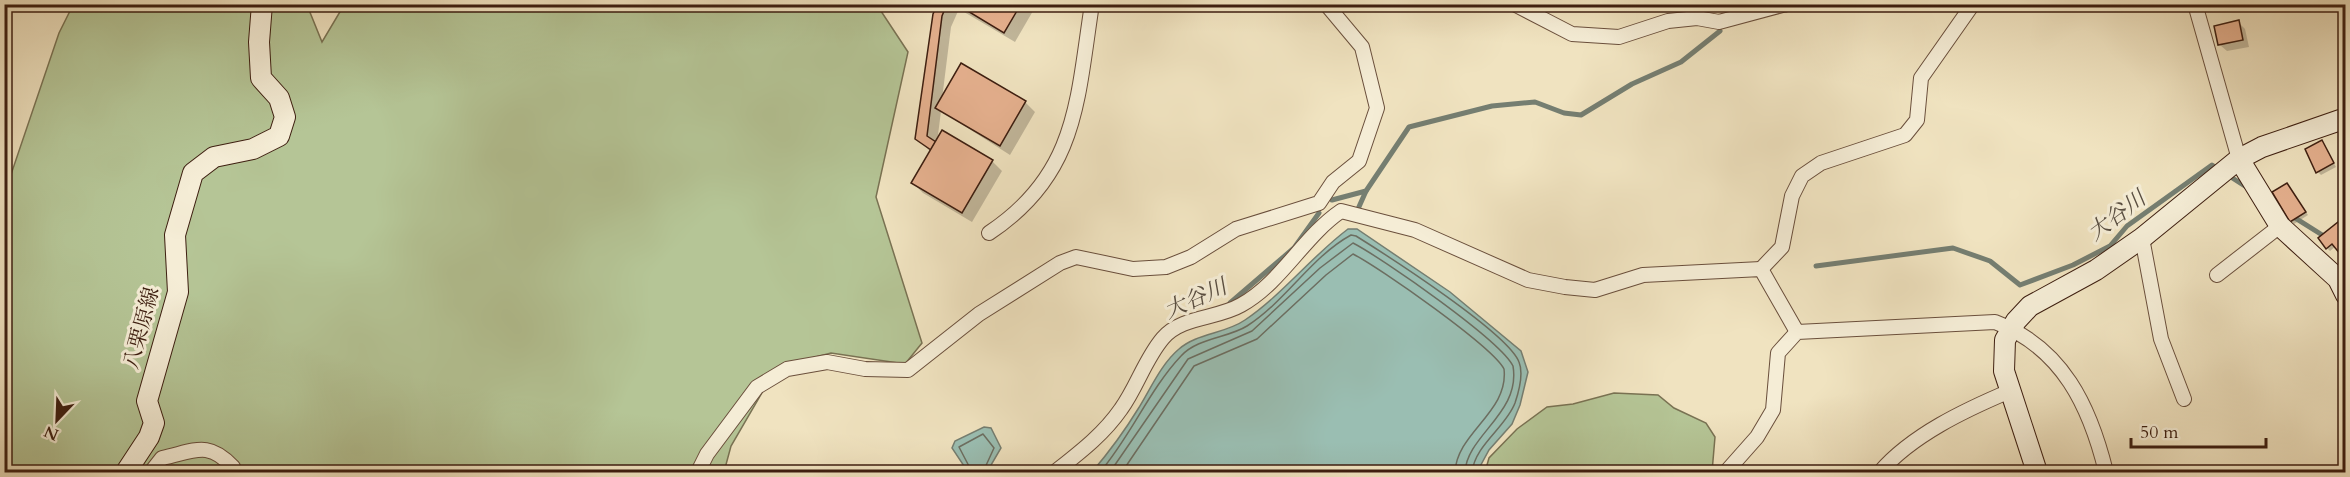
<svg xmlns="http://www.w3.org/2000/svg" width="2350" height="477" viewBox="0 0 2350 477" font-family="Cardo,'Noto Serif JP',serif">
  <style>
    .green { fill: #b5c596; stroke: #797253; stroke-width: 1.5 }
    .water { fill: #9abeb2; stroke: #757e71; stroke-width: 1.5 }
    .shadow { fill: #0003 }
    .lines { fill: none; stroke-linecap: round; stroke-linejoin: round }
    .shore { stroke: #6c6e61; stroke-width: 1.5 }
    .stream { stroke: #757e71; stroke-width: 5 }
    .building { fill: #e5b08e; stroke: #3d1e10; stroke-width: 1.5 }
    .street-casing { stroke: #6a4f3c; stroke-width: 16 }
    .secondary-casing { stroke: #3d1e10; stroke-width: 22 }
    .street { stroke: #f5edd6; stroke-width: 14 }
    .secondary { stroke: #f5edd6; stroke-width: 20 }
    .labels { text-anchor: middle; stroke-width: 6; stroke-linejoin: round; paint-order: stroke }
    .street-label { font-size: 21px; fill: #3d1e10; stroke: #f5edd6 }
    .water-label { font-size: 22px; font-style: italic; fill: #594e41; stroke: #f5edd6 }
  </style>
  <rect width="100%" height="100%" fill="#f0e3c0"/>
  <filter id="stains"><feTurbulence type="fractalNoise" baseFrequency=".00333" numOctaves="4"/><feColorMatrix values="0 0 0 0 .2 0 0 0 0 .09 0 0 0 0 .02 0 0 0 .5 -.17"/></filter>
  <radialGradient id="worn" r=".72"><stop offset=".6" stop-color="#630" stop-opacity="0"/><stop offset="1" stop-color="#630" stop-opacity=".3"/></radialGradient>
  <g class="green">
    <polygon points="73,5 307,5 322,42 344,5 877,5 908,52 876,197 922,343 905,364 831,353 777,367 731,446 724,472 5,472 4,195 59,33"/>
    <polygon points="1614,393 1658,395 1674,408 1706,423 1715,437 1712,472 1485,472 1489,458 1517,429 1547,407 1573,404"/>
  </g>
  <g class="water">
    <path d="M 1348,229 L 1357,229 L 1450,292 L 1521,351 L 1528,372 L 1520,405 L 1512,424 L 1489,450 L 1477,472 L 1092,472 C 1109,452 1124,432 1138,409 C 1150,390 1161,364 1179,349 C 1197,333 1225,334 1245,320 C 1282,295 1312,256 1348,229 Z"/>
    <polygon points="984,427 991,428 1001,448 987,472 968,472 952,448 955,441"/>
  </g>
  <g class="shadow">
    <polygon points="940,4 1037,4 1015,42 959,9 951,27 942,99 962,65 1025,102 1035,112 1010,155 941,111 937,143 943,132 992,161 1002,171 972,222 923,193 913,183 931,152 917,139"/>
    <polygon points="2238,22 2245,29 2249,47 2227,51 2220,45 2216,27"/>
    <polygon points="2322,142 2336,167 2321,175 2318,172"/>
    <polygon points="2290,188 2308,215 2294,224 2291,221"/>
    <polygon points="2346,225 2346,256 2345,256 2336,246 2330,251 2327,248"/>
  </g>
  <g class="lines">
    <g class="shore">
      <polyline points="972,472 959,447 983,434 994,448 983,472"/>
      <path d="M 1100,472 C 1131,436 1149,390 1181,356 C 1197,338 1228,338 1247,326 C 1286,301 1311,257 1351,235 L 1356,236 C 1388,256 1508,333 1519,362 C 1524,374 1519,391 1515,403 C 1506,427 1475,445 1472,472"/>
      <path d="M 1110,472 L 1188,359 L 1252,331 L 1320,268 L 1353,243 C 1382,258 1500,340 1513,366 C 1521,413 1467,435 1465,472"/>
      <path d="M 1122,472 L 1194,366 L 1257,339 L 1326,275 L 1353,254 C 1379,267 1493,347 1504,369 C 1509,412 1457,432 1455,472"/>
    </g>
    <g class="stream">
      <polyline points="1786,10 1805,4"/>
      <polyline points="1332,200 1366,191 1409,127 1492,106 1535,102 1564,113 1581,115 1632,84 1681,62 1720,31"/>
      <polyline points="2276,206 2327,238"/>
      <polyline points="1358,209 1366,191"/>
      <polyline points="1816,266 1953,248 1990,261 2020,285 2073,265 2110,246 2127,226 2212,165 2248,188"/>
      <polyline points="1230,303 1294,248 1319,213"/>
    </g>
  </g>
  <g class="building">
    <polygon points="938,4 947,4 942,16 927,136 936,142 931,150 915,139 933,14"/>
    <polygon points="956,4 1021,4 1004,33"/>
    <polygon points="2239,20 2243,40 2218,45 2214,26"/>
    <polygon points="961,63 1026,101 1000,146 935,108"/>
    <polygon points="942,130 993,160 962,213 911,183"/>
    <polygon points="2322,140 2334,163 2316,173 2305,149"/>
    <polygon points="2287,183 2306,212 2290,222 2272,192"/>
    <polygon points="2338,222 2342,226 2346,223 2346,251 2341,255 2332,244 2326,249 2318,238"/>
  </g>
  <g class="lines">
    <g class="street-casing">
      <g id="street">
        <polyline points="1514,4 1572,34 1619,37 1668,21 1697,18 1719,22 1786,4"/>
        <polyline points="2195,4 2239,159"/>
        <path d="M 989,233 C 1078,174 1077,100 1092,4"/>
        <polyline points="2142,238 2161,339 2184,399"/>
        <polyline points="1761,269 1782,247 1792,196 1802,176 1821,163 1905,135 1917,120 1921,78 1973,4"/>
        <polyline points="2217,275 2280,226"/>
        <path d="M 151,472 L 162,458 C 195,451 208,440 233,467 L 231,472"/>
        <polyline points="698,472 707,454 757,387 787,369 827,362 865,369 908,370 979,314 1060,263 1076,257 1133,269 1166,267 1191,257 1236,229 1319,203 1333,182 1359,161 1377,108 1362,47 1326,4"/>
        <path d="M 1055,472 C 1079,453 1103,435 1121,409 C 1137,387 1145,359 1163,338 C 1182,316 1217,319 1241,305 C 1282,282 1303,237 1341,211 L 1415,230 L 1528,280 L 1565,287 L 1595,290 L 1643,275 L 1761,269 L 1797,332"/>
        <path d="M 1726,472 L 1757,437 L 1773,410 L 1778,353 L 1797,332 L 1995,322 C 2063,348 2090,407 2106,472"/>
        <path d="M 1880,472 C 1912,435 1965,410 2010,391"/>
      </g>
    </g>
    <g class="secondary-casing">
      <g id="secondary">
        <polyline points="2239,159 2280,226 2338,279 2346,295"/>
        <polyline points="126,472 149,437 154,423 147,401 178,292 175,235 193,173 214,157 253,149 279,136 285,117 279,98 261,78 259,42 262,4"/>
        <polyline points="2037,472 2004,371 2005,340 2016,321 2030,306 2096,270 2142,238 2239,159 2262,147 2346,118"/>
      </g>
    </g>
    <use href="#street" class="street"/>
    <use href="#secondary" class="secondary"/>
  </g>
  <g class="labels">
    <g class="street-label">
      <text transform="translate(141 328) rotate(-75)" y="7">八栗原線</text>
    </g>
    <g class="water-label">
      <text transform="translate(2116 215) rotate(-37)" y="8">大谷川</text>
      <text transform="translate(1195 298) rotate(-24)" y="8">大谷川</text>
    </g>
  </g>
  <rect width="2350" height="477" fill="none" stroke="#f0e3c0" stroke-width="24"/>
  <rect x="6" y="6" width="2338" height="465" fill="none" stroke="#3d1e10" stroke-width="3"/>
  <rect x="12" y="12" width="2326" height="453" fill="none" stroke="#3d1e10" stroke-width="1.5"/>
  <g transform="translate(57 420) rotate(203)" stroke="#f5edd6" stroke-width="4.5" paint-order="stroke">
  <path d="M0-4.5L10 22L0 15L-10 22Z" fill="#3d1e10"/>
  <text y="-9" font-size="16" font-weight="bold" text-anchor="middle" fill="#3d1e10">N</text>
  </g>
  <path d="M2131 438v9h135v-9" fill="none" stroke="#3d1e10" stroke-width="3"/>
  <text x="2140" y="438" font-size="18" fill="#3d1e10" stroke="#f5edd6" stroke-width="4.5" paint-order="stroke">50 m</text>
  <rect width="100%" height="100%" filter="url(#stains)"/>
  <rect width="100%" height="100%" fill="url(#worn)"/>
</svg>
